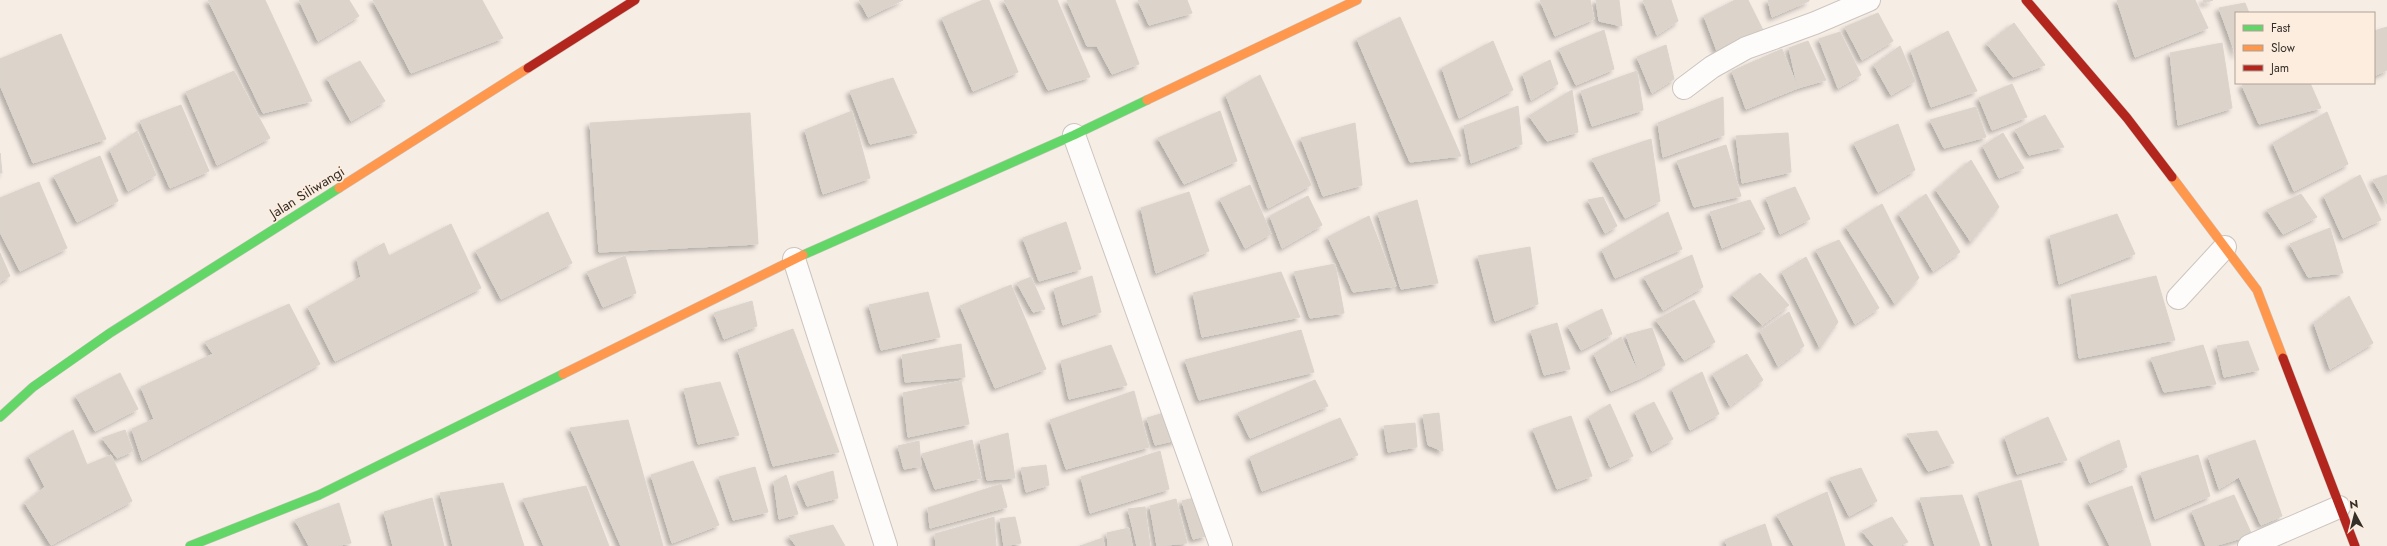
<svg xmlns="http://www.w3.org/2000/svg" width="2387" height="546" viewBox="0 0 2387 546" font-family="Jost,sans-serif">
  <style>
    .building { fill: #dcd4ca; stroke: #dad4cd; filter: url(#shadow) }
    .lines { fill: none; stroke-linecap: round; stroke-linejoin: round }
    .street-casing { stroke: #ccc5be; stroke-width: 24 }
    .fast-casing { stroke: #ccc5be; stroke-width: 10 }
    .slow-casing { stroke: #ccc5be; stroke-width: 10 }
    .jam-casing { stroke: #ccc5be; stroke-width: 10 }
    .street { stroke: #fefcfb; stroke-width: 22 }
    .fast { stroke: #63d668; stroke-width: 9 }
    .slow { stroke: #ff974d; stroke-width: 9 }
    .jam { stroke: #b3261e; stroke-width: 9 }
    .labels { text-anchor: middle; stroke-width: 3.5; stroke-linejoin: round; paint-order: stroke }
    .street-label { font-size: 14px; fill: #352f2a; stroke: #fdedde }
  </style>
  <defs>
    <filter id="shadow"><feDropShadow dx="-3.5" dy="3.5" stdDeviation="2" flood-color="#0004"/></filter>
  </defs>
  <rect width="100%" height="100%" fill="#f6ede5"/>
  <g class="building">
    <polygon points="208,0 265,0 312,101 263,113"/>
    <polygon points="299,0 349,0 359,16 318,41"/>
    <polygon points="373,0 482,0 503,38 411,73"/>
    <polygon points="859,0 903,0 868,17"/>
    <polygon points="983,0 989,0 1018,72 973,91 942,18"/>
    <polygon points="1004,0 1057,0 1090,77 1048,90"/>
    <polygon points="1067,0 1115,0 1139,64 1112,74 1097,46 1087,46"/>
    <polygon points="1138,0 1187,0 1192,13 1149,25"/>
    <polygon points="1540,0 1590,0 1594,19 1555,36"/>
    <polygon points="1596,0 1619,0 1622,26 1599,21"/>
    <polygon points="1643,0 1671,0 1678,21 1657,35"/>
    <polygon points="1735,0 1748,0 1764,32 1717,51 1704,16"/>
    <polygon points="1768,0 1809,0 1809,1 1772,17"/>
    <polygon points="2117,0 2195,0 2208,28 2135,57"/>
    <polygon points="2203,0 2213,0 2204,3"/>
    <polygon points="2245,3 2249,13 2236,13 2236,55 2219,8"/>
    <polygon points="1878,13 1893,41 1862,60 1845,27"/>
    <polygon points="1400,17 1461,156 1410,162 1357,39"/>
    <polygon points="2014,23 2045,65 2013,77 1987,44"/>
    <polygon points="2387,27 2387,70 2374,76 2374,31"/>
    <polygon points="1604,30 1614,69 1576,85 1559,49"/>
    <polygon points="1948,31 1977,91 1931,107 1911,51"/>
    <polygon points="1840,32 1861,75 1838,88 1819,39"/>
    <polygon points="61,34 106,139 33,163 0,85 0,59"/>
    <polygon points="1493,41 1513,90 1459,118 1442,68"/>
    <polygon points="1808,41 1826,80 1798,88 1789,48"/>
    <polygon points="2222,43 2232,108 2178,125 2170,53"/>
    <polygon points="1666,45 1674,79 1652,93 1637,57"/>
    <polygon points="1900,46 1915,81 1891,95 1874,65"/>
    <polygon points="1782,49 1798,88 1746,109 1732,71"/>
    <polygon points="1550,60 1558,84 1531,100 1523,74"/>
    <polygon points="360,61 385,101 351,121 327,78"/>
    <polygon points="234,71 270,138 217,165 186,92"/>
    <polygon points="1637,71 1643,110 1592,126 1581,91"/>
    <polygon points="1260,75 1311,185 1268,208 1226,95"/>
    <polygon points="893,78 917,133 870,144 850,91"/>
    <polygon points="2249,83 2310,83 2321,108 2259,124 2242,85"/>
    <polygon points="2012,84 2027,117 1992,130 1979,98"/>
    <polygon points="1572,90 1578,132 1547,141 1529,116"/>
    <polygon points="1723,97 1724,135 1663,157 1658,123"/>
    <polygon points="181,105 209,171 170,188 140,121"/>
    <polygon points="1518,106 1522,144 1471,163 1464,126"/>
    <polygon points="1976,107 1986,137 1944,148 1930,120"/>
    <polygon points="852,111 870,178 823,194 805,130"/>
    <polygon points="1220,111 1237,161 1184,184 1158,138"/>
    <polygon points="2327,112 2348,164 2294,191 2273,143"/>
    <polygon points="750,113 758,244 599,252 590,123"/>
    <polygon points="2045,115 2064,147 2029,155 2015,130"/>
    <polygon points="1355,123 1362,185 1323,196 1301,138"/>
    <polygon points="1898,124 1915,170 1878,192 1854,143"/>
    <polygon points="137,131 156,175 128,191 110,150"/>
    <polygon points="1788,133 1791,172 1742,183 1736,136"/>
    <polygon points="2003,133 2024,168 1999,178 1983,146"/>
    <polygon points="1651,139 1660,201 1625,218 1592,159"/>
    <polygon points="1726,145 1741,196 1694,207 1677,161"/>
    <polygon points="0,153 2,173 0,173"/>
    <polygon points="100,156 118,201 77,222 54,176"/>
    <polygon points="1971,160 1999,207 1971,242 1936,190"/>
    <polygon points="2360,175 2381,220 2343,238 2324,196"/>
    <polygon points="2387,175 2387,204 2373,180"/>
    <polygon points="39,182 67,248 20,271 0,232 0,198"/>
    <polygon points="1250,185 1271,234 1245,248 1220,199"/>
    <polygon points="1795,187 1810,219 1780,234 1766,198"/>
    <polygon points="1189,192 1209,251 1156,273 1141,208"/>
    <polygon points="1926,194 1960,252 1933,271 1899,214"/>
    <polygon points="2301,194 2317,217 2283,234 2267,210"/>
    <polygon points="1308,196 1322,225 1282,248 1270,216"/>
    <polygon points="1603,197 1617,226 1605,233 1588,200"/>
    <polygon points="1417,200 1438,283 1401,289 1378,213"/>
    <polygon points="1750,200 1765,229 1722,248 1710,212"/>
    <polygon points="1882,204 1919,278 1895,304 1846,227"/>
    <polygon points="548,212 572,263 501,299 476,251"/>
    <polygon points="1668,212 1682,249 1615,278 1602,250"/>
    <polygon points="2117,214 2135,254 2059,284 2050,236"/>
    <polygon points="1369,216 1396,286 1353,292 1328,237"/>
    <polygon points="1066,222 1081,269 1039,281 1023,238"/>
    <polygon points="451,224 481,288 335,361 308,307 361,277 357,259 384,243 389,256"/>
    <polygon points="2330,228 2343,273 2308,277 2290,244"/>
    <polygon points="1839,240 1879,308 1855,324 1816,250"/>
    <polygon points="1530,247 1538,304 1495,321 1478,256"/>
    <polygon points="0,253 10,276 0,282"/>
    <polygon points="1692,255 1703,287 1663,310 1644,277"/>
    <polygon points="625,256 636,293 603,307 587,272"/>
    <polygon points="1806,257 1838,322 1820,348 1782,272"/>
    <polygon points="1335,264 1344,313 1310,318 1294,272"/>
    <polygon points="1281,272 1300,317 1202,337 1193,293"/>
    <polygon points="1760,273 1789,305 1762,325 1732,295"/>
    <polygon points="1092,276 1101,312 1063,325 1054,289"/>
    <polygon points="2156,276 2175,340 2079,358 2071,295"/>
    <polygon points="1031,277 1045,309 1033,312 1017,283"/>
    <polygon points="1011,285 1046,369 995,388 960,306"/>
    <polygon points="928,292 940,337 881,350 869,305"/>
    <polygon points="2349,296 2373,343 2330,369 2314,323"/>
    <polygon points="1694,300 1715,342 1684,360 1656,320"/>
    <polygon points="752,301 757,326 724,339 714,313"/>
    <polygon points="289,304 320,364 142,460 132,429 154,419 141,387 213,354 205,342"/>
    <polygon points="1602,309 1612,334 1581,350 1568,326"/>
    <polygon points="1789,312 1804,346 1778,366 1760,331"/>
    <polygon points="1557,323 1570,369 1544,375 1531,331"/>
    <polygon points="1652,328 1665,365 1641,378 1626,335"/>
    <polygon points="793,329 839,452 773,466 738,350"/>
    <polygon points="1301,330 1314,372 1199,400 1185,360"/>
    <polygon points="1621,337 1641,378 1611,391 1594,354"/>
    <polygon points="2248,341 2259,370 2224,377 2217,346"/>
    <polygon points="961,344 965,377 905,382 902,355"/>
    <polygon points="1111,345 1127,385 1069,399 1061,361"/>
    <polygon points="2203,345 2216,384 2164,392 2151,358"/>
    <polygon points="1747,354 1763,380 1730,406 1713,374"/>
    <polygon points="1702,372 1719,414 1690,430 1672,389"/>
    <polygon points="120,373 138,409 95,431 76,396"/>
    <polygon points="1315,380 1328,406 1250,438 1238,413"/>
    <polygon points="961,381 969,424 908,437 903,393"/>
    <polygon points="720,382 739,435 698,444 684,389"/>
    <polygon points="1134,391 1149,447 1066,469 1050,420"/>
    <polygon points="1654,402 1673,439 1652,451 1635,412"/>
    <polygon points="1610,404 1633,456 1610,467 1589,417"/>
    <polygon points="1167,412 1177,440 1155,445 1147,418"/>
    <polygon points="1439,413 1443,451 1428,445 1423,415"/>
    <polygon points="1571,416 1592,476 1557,489 1533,429"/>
    <polygon points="2048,417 2067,460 2017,474 2005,437"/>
    <polygon points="1340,418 1358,455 1262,491 1250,457"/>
    <polygon points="628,420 663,546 621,546 570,428"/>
    <polygon points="1415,423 1417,447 1388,452 1384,426"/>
    <polygon points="73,430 87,465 111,455 132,501 51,545 25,503 45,487 29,456"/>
    <polygon points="125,430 133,451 117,458 102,438"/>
    <polygon points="1937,431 1954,463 1928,471 1907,434"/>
    <polygon points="1008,433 1015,478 987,480 980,441"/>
    <polygon points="972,440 981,478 935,489 922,454"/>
    <polygon points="2119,440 2127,467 2090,483 2080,458"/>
    <polygon points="2255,440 2282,516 2261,525 2239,477 2219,489 2208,456"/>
    <polygon points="919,441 921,466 904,469 898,446"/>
    <polygon points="1160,451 1169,489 1090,513 1081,477"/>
    <polygon points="2198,455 2210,496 2155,519 2141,473"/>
    <polygon points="693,461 719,525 672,543 651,475"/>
    <polygon points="1046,465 1049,485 1026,492 1021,468"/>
    <polygon points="755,467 768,512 733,520 719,477"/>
    <polygon points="1861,468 1877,501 1849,516 1830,478"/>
    <polygon points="833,471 838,498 807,506 797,482"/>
    <polygon points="786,475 798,514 779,519 774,482"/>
    <polygon points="2021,480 2039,546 1993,546 1978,493"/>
    <polygon points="503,483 524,546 453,546 440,493"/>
    <polygon points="1001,484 1007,507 930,528 928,508"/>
    <polygon points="586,486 609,546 544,546 523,499"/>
    <polygon points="2132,486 2151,546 2110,546 2088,502"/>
    <polygon points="1827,492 1845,546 1794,546 1777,515"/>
    <polygon points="1962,495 1980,546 1935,546 1920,498"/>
    <polygon points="2234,495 2252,535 2214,546 2206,546 2192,511"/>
    <polygon points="432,498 444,546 393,546 384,512"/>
    <polygon points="1194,498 1206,536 1193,539 1182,501"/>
    <polygon points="1176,499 1187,543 1157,546 1150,506"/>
    <polygon points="339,503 351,543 336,546 309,546 295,520"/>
    <polygon points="1145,507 1150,546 1137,546 1128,509"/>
    <polygon points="994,517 996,546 936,546 935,534"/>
    <polygon points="1015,517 1021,543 1004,546 1000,519"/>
    <polygon points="1892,517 1908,542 1899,546 1874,546 1862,531"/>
    <polygon points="1765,524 1772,546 1727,546 1725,540"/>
    <polygon points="833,525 845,546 796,546 789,536"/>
    <polygon points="1129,528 1132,546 1108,546 1107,533"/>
    <polygon points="1103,538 1104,546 1080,546"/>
  </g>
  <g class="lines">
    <g class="street-casing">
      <g id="street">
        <polyline points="1684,88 1712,67 1746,48 1815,23 1869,0"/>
        <polyline points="1074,135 1221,546"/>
        <polyline points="794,259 886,546"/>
        <polyline points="2178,298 2225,247"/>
        <polyline points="2249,546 2339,507"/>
      </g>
    </g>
    <g class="fast-casing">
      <g id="fast">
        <polyline points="803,255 1074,135 1147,100"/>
        <polyline points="0,417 33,387 110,333 339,188"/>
        <polyline points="190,546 319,495 563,374"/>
      </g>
    </g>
    <g class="slow-casing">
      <g id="slow">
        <polyline points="1147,100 1357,0"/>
        <polyline points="2172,177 2257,290 2283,358"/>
        <polyline points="339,188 528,68"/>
        <polyline points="563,374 803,255"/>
      </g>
    </g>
    <g class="jam-casing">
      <g id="jam">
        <polyline points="2026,0 2127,118 2172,177"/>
        <polyline points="528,68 635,0"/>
        <polyline points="2283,358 2355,546"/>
      </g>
    </g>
    <use href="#street" class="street"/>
    <use href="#fast" class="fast"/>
    <use href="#slow" class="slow"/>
    <use href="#jam" class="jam"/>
  </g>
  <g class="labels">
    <g class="street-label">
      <text transform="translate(307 192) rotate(-32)" y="5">Jalan Siliwangi</text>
    </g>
  </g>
  <rect x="2235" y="12" width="140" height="72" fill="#fdedde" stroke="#ada196"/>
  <rect x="2243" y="25" width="20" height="6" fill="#63d668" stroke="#ada196"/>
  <text x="2271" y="32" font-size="12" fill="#352f2a">Fast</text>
  <rect x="2243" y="45" width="20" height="6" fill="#ff974d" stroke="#ada196"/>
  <text x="2271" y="52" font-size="12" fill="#352f2a">Slow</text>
  <rect x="2243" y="65" width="20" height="6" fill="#b3261e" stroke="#ada196"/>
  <text x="2271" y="72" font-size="12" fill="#352f2a">Jam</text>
  <g transform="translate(2355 514) rotate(353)" stroke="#fdedde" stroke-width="3" paint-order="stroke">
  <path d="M0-3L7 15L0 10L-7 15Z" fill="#352f2a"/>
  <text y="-6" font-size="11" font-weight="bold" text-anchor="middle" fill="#352f2a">N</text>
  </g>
</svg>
